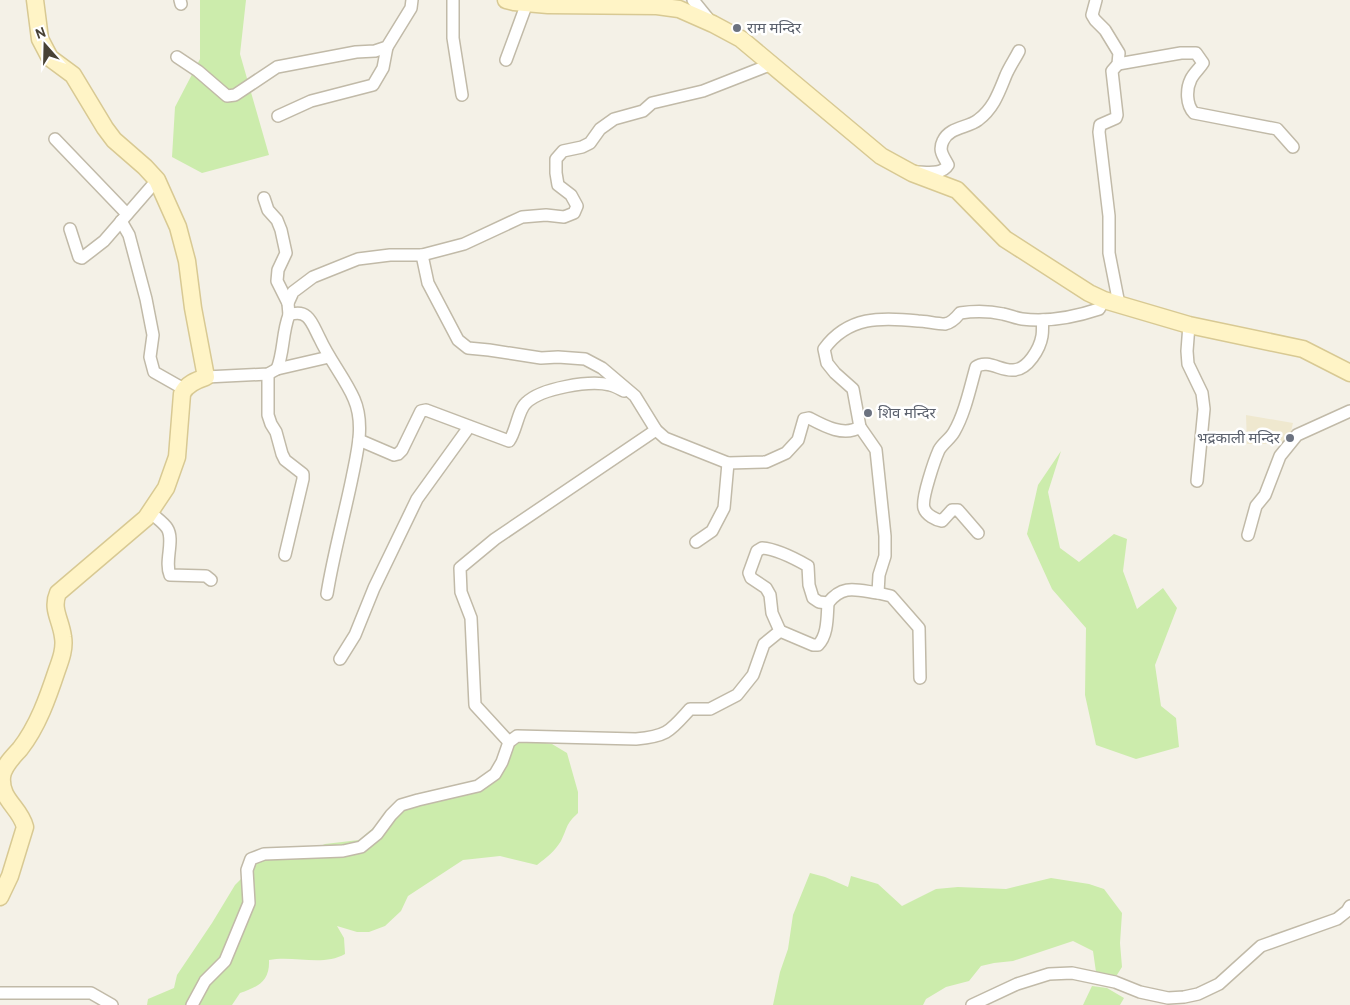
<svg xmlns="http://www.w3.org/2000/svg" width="1350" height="1005" viewBox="0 0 1350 1005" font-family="Overpass,'Noto Sans Devanagari',sans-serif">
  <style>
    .education { fill: #efe8cf }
    .green { fill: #ccecac }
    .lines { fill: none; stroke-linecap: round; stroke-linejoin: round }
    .street-casing { stroke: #c1baa8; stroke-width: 14 }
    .secondary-casing { stroke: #d8c993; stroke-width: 19 }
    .street { stroke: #fff; stroke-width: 11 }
    .secondary { stroke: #fff4c6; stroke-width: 16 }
    .worship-dot { fill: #6b7280; stroke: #fff; stroke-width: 2 }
    .labels { text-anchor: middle; stroke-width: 5; stroke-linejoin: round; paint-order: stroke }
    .worship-label { font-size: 15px; fill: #5b616d; stroke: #fff; text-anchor: start }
  </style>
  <rect width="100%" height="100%" fill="#f4f1e7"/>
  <polygon class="education" points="1246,415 1293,423 1288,444 1247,444"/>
  <g class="green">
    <polygon points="200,0 246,0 240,54 269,155 202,173 172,157 175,107 200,59"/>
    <polygon points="1061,451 1048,492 1060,548 1079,562 1114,534 1127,539 1123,571 1137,609 1163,588 1177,608 1155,665 1161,706 1176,718 1179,747 1136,759 1096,745 1085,695 1086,628 1052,589 1027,534 1038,485"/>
    <path d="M 519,739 L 552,744 L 567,753 L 578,792 L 578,813 C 565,825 568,827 561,841 C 555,851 546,858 537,865 L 500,856 L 463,860 L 408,896 L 401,911 L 385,926 L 369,932 L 357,932 L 337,926 L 344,938 L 345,954 C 322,967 294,955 269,960 C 270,981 258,987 240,993 L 232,1005 L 147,1005 L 148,999 L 174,988 L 177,975 L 212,923 L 235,885 L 260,860 L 312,850 L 325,844 L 359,840 L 409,797 L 477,780 L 500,763 Z"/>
    <polygon points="810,873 825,877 848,887 851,876 878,884 902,906 936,889 958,887 1006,889 1051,878 1089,884 1104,889 1122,913 1120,943 1122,967 1115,978 1096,972 1093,951 1073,941 1013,961 994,963 981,966 969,981 946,987 926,999 923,1005 773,1005 780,972 788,949 793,915"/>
    <polygon points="1092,986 1107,988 1124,998 1120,1005 1083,1005"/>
  </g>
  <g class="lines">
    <g class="street-casing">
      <g id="street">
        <polyline points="180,0 181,4"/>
        <polyline points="453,0 453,38 462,95"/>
        <polyline points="693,0 710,21"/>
        <polyline points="1096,0 1092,15 1095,20 1105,30 1119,53 1118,64 1112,71 1117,115 1116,118 1100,125 1099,132 1109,216 1109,253 1119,304"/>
        <polyline points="177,57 198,71 227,96 235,95 277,67 356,52 375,51 387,47 411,8 412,0"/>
        <polyline points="506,60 527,3"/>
        <path d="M 1118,64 L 1181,53 L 1196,53 L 1203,63 C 1200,68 1194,73 1191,79 C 1186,89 1186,105 1194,113 L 1277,129 L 1293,147"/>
        <polyline points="278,116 311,101 373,85 383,68 387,47"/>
        <polyline points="55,139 127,214"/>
        <path d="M 917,172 C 927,172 942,175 948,165 C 944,157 938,151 943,141 C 949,127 968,128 978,120 C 994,108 999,92 1006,75 C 1010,66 1015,59 1019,51"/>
        <polyline points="264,198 268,210 277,220 281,230 286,253 278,270 277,281 288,303"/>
        <polyline points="121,221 129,235 146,299 153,335 150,357 154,372 184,389"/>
        <polyline points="70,229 79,257 82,258 104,241 157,180"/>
        <path d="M 422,255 L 428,283 L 458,340 L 468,348 L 489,350 L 541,358 L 558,357 L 585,359 L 602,368 L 635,396 L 656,430 L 665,438 L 728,463 L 766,462 L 786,453 L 798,440 L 804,419 L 809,418 C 824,426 844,437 860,427"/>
        <polyline points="289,315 288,303 293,292 313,277 358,259 390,255 422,255 464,244 522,217 546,215 564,217 574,213 577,206 571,195 558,185 556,173 556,159 563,151 582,147 590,143 600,129 614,119 643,111 652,103 703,91 772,64"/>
        <polyline points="1189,325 1187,351 1188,364 1202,393 1204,409 1197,481"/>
        <path d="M 277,369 C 284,352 282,333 289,315 C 309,308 312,324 320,339 C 329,359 346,380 354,399 C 365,424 357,453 352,478 C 344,517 333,556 327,594"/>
        <polyline points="268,374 268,415 271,424 276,432 282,454 285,460 303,474 303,479 285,555"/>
        <polyline points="206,377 268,374 277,369 329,357"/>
        <path d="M 359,440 L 394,455 L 398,454 L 402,450 L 421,411 L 426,410 L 509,441 C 516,432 518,410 526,403 C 541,388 590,380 610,385 C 615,386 620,389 624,391"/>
        <path d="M 150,512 C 155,517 163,522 167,528 C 175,540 164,561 170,575 L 206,576 L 211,580"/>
        <path d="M 978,533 L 958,510 L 952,510 L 942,521 C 936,520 926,515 924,508 C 921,499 935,459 939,450 C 943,443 950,439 954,432 C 965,413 970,388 976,367 C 987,359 1001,371 1013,370 C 1028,370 1040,348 1042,336 C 1043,331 1042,325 1043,320"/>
        <polyline points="1248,535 1256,506 1265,495 1280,456 1297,435 1350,411"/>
        <polyline points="696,542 712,531 724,508 728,463"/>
        <polyline points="878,593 891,596 919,628 920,678"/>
        <path d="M 780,631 L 813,645 L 818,645 C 828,635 827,617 828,603"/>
        <polyline points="340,659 355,635 374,588 417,499 469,427"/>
        <polyline points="509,742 475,705 471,618 461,592 460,568 495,539 656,430"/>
        <polyline points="0,993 91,993 112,1005"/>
        <path d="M 192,1005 L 205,981 L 225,961 L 249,903 L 247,870 L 251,859 L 264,854 L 343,851 L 361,847 L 377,834 L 391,815 L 401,805 L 418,800 L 478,786 L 495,774 L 502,762 L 509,742 L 517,736 L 636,739 C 668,736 670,731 690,709 L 710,709 L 737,695 L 753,675 L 764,644 L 780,631 L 772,613 L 770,595 L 766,588 L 751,578 L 749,573 L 757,551 L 762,548 C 777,549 794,558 808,566 L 809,585 L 813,598 L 819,602 L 828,603 C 843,584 856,590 878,593 L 879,575 L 885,556 L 885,536 L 876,450 L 860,427 L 853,389 L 835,373 L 827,363 L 824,349 C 848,316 881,317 918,321 C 926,321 936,324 945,324 C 951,323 956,318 960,313 C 974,311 989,311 1003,314 C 1009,315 1015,318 1022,319 C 1046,322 1075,317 1099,309 L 1104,300"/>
        <polyline points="972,1005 1017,984 1049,974 1072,973 1115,982 1140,992 1168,998 1184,997 1198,994 1219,984 1261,946 1337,919 1347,911 1350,906"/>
      </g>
    </g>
    <g class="secondary-casing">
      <g id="secondary">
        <polyline points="506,0 514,2 548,5 657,6 679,9 713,24 741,39 881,156 912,173 957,190 1005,239 1089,293 1104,300 1189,325 1303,349 1350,373"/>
        <path d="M 0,897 L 10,876 L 25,827 C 20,807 0,800 2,777 C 3,766 13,757 20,749 C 38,726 48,697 57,670 C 61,659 65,648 63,637 C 61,620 51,609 58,593 L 146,518 L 166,488 L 177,457 L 182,394 C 186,384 197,380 206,377 L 193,308 L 187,261 L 178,227 L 157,180 L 145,167 L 114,140 L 105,128 L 73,75 L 50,58 L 40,39 L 35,0"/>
      </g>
    </g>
    <use href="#street" class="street"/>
    <use href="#secondary" class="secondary"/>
  </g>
  <g class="worship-dot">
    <circle cx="737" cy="28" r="5"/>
    <circle cx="868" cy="413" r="5"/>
    <circle cx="1290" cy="438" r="5"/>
  </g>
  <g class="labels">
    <g class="worship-label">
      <text x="747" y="33">राम मन्दिर</text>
      <text x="878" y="418">शिव मन्दिर</text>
      <text x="1280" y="443" text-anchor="end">भद्रकाली मन्दिर</text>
    </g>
  </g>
  <g transform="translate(45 45) rotate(340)" stroke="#ffffff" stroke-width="4" paint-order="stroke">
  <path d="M0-4L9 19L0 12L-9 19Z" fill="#484235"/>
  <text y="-8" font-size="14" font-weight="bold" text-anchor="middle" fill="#484235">N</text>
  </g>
</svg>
